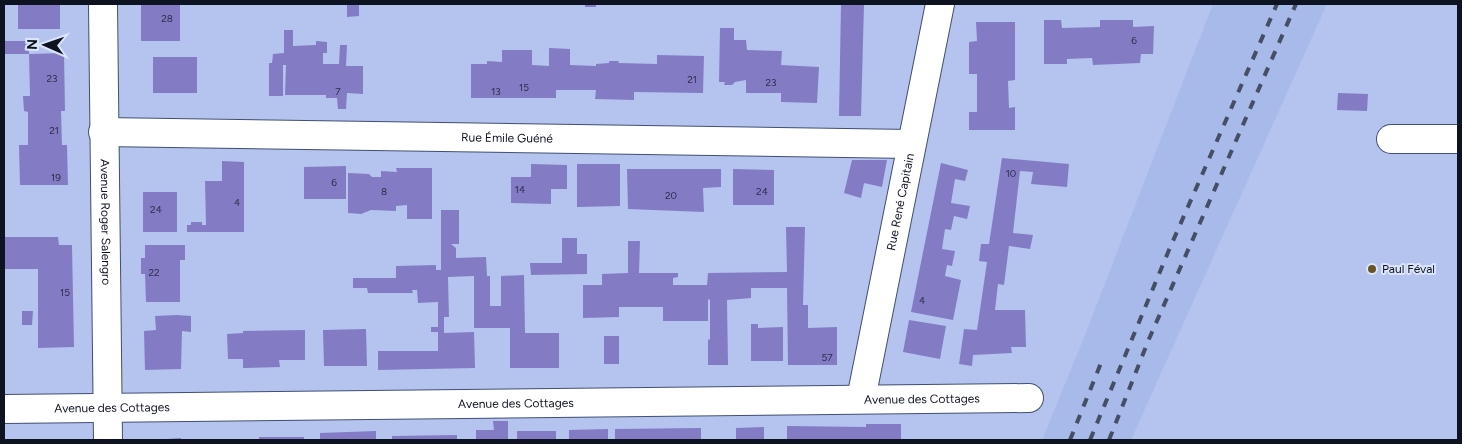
<svg xmlns="http://www.w3.org/2000/svg" width="1462" height="444" viewBox="0 0 1462 444" font-family="Figtree,sans-serif">
  <style>
    .built { fill: #a7baea }
    .building { fill: #837cc5 }
    .lines { fill: none; stroke-linecap: round; stroke-linejoin: round }
    .minor-casing { stroke: #414f72; stroke-width: 30 }
    .minor { stroke: #fff; stroke-width: 28 }
    .rail { stroke: #464e66; stroke-width: 4; stroke-dasharray: 9 9; stroke-linecap: butt }
    .poi-dot { fill: #695524; stroke: #dce5fb; stroke-width: 2 }
    .labels { text-anchor: middle; stroke-width: 4; stroke-linejoin: round; paint-order: stroke }
    .number-label { font-size: 10px; fill: #2b2d4b }
    .street-label { font-size: 12px; fill: #0e1322; stroke: #dce5fb }
    .poi-label { font-size: 12px; fill: #0e1322; stroke: #dce5fb; text-anchor: start }
  </style>
  <rect width="100%" height="100%" fill="#b4c4ee"/>
  <polygon class="built" points="1213,4 1327,4 1131,440 1042,440 1085,335"/>
  <g class="building">
    <rect x="18" y="4" width="42" height="25"/>
    <rect x="141" y="4" width="39" height="37"/>
    <polygon points="347,4 359,4 359,16 347,17"/>
    <rect x="585" y="4" width="11" height="3"/>
    <polygon points="841,4 864,5 861,116 839,116"/>
    <polygon points="1044,20 1061,20 1062,28 1100,27 1100,20 1133,20 1133,27 1154,26 1153,54 1141,54 1140,63 1093,65 1092,58 1067,59 1067,64 1044,64"/>
    <polygon points="976,22 1015,22 1015,80 1008,81 1009,108 1015,107 1015,130 969,130 969,112 977,112 977,74 969,74 969,42 977,41"/>
    <polygon points="720,28 734,28 734,40 746,40 747,50 782,51 781,65 819,67 817,103 781,102 781,93 746,93 746,80 735,82 732,85 724,85 725,82 719,82"/>
    <polygon points="284,30 293,30 293,46 316,45 316,41 327,42 327,53 323,53 323,64 339,64 340,45 347,45 346,66 363,66 363,94 347,93 346,109 338,109 337,98 326,98 326,95 285,95 286,65 283,65 283,96 269,96 269,63 272,63 273,54 284,53"/>
    <polygon points="4,41 28,41 29,54 64,53 65,111 61,111 62,145 67,145 68,185 20,185 19,145 28,145 28,112 24,111 23,96 30,96 29,54 4,54"/>
    <polygon points="549,48 570,49 570,65 596,66 596,64 609,63 609,61 619,61 618,63 657,64 657,55 704,56 703,93 634,92 634,100 595,99 596,90 556,90 556,98 471,98 471,64 487,64 487,61 502,62 502,50 532,50 532,65 549,66"/>
    <rect x="153" y="57" width="44" height="36"/>
    <polygon points="1338,93 1368,94 1367,111 1337,110"/>
    <polygon points="1002,158 1069,164 1067,187 1031,184 1033,172 1020,171 1013,233 1033,235 1030,249 1009,246 1004,285 998,284 995,310 1025,310 1026,347 1011,347 1012,353 973,355 972,366 959,364 964,329 977,330 987,262 979,261 981,244 989,244"/>
    <polygon points="852,160 887,160 882,187 864,183 861,198 844,193"/>
    <polygon points="222,161 244,162 244,232 187,232 187,225 191,225 191,222 202,222 202,225 206,225 205,181 222,181"/>
    <polygon points="941,163 968,170 965,181 955,179 951,203 970,206 967,219 954,216 951,230 945,229 942,249 955,251 952,266 947,265 945,276 961,280 953,320 911,312"/>
    <polygon points="531,164 567,165 567,189 551,189 551,204 511,203 511,177 531,177"/>
    <polygon points="577,164 620,164 620,206 577,207"/>
    <polygon points="346,166 346,199 304,199 304,167"/>
    <polygon points="396,168 432,168 432,219 407,219 407,205 396,206 396,211 371,210 361,214 348,213 348,173 369,174 372,177 381,177 381,171 397,172"/>
    <polygon points="627,169 721,169 721,187 703,188 704,212 628,209"/>
    <polygon points="733,169 774,170 774,205 733,205"/>
    <rect x="143" y="192" width="34" height="40"/>
    <polygon points="441,210 459,210 459,244 451,244 456,248 456,258 486,257 487,276 490,276 490,306 501,306 501,276 524,275 525,333 559,333 559,368 510,368 510,328 474,328 474,276 448,277 449,317 444,317 444,333 474,332 475,368 378,370 378,351 438,351 438,332 431,332 431,327 438,327 438,302 418,303 417,290 412,290 413,293 368,293 367,288 353,288 353,278 396,278 396,266 436,265 436,270 441,270"/>
    <polygon points="786,227 805,227 803,305 808,305 808,328 837,327 837,365 788,365 787,288 751,288 751,298 727,300 728,365 708,365 708,339 710,340 710,300 708,299 708,321 663,321 663,307 619,307 619,317 583,318 583,285 602,285 602,274 628,273 628,241 640,241 639,273 678,273 678,277 673,278 673,285 707,285 708,273 787,272"/>
    <polygon points="4,237 58,237 59,245 72,245 74,347 38,348 38,269 4,269"/>
    <polygon points="562,238 577,238 577,254 587,254 587,274 531,275 530,263 562,263"/>
    <polygon points="145,245 185,245 185,260 180,260 180,302 146,302 145,274 141,274 141,258 145,258"/>
    <polygon points="22,311 33,311 32,325 22,325"/>
    <polygon points="177,315 191,316 191,332 182,331 181,369 145,370 144,331 156,330 155,316"/>
    <polygon points="909,320 946,326 940,359 903,352"/>
    <polygon points="751,324 758,324 758,328 783,327 783,361 751,361"/>
    <polygon points="366,329 367,366 324,366 323,330"/>
    <polygon points="305,330 305,360 279,360 280,367 243,368 243,359 228,359 227,334 243,333 243,331"/>
    <rect x="604" y="336" width="15" height="28"/>
    <polygon points="493,421 508,421 508,440 476,440 476,430 494,430"/>
    <polygon points="866,424 901,424 901,440 787,440 787,426 866,427"/>
    <polygon points="764,427 764,440 736,440 736,428"/>
    <polygon points="701,428 701,440 615,440 615,429"/>
    <polygon points="608,429 608,440 569,440 569,430"/>
    <polygon points="376,431 376,440 320,440 320,433"/>
    <rect x="517" y="431" width="39" height="9"/>
    <polygon points="457,435 457,440 392,440 392,436"/>
    <rect x="259" y="437" width="45" height="3"/>
    <polygon points="181,438 181,440 166,440 166,439"/>
  </g>
  <g class="lines">
    <g class="minor-casing">
      <g id="minor">
        <path id="s1" d="M 103,4 L 108,440"/>
        <path id="s2" d="M 103,132 L 911,144"/>
        <polyline points="1391,139 1458,139"/>
        <path id="s3" d="M 861,399 L 940,4"/>
        <path id="s4" d="M 4,409 L 1029,398"/>
      </g>
    </g>
    <use href="#minor" class="minor"/>
    <g class="rail">
      <polyline points="1070,440 1101,363"/>
      <polyline points="1090,440 1169,250 1277,4"/>
      <polyline points="1109,440 1149,339 1296,4"/>
    </g>
  </g>
  <circle class="poi-dot" cx="1372" cy="269" r="5"/>
  <g class="labels">
    <g class="number-label">
      <text x="167" y="22">28</text>
      <text x="1134" y="44">6</text>
      <text x="52" y="82">23</text>
      <text x="692" y="83">21</text>
      <text x="771" y="86">23</text>
      <text x="524" y="91">15</text>
      <text x="338" y="95">7</text>
      <text x="496" y="95">13</text>
      <text x="54" y="134">21</text>
      <text x="1011" y="177">10</text>
      <text x="56" y="181">19</text>
      <text x="334" y="186">6</text>
      <text x="520" y="193">14</text>
      <text x="384" y="195">8</text>
      <text x="762" y="195">24</text>
      <text x="671" y="199">20</text>
      <text x="237" y="206">4</text>
      <text x="156" y="213">24</text>
      <text x="154" y="276">22</text>
      <text x="65" y="296">15</text>
      <text x="922" y="304">4</text>
      <text x="827" y="361">57</text>
    </g>
    <g class="street-label">
      <text dy="4" stroke="none"><textPath href="#s2" startOffset="404">Rue Émile Guéné</textPath></text>
      <text dy="4" stroke="none"><textPath href="#s3" startOffset="201">Rue René Capitain</textPath></text>
      <text dy="4" stroke="none"><textPath href="#s1" startOffset="218">Avenue Roger Salengro</textPath></text>
      <text dy="4" stroke="none"><textPath href="#s4" startOffset="918">Avenue des Cottages</textPath></text>
      <text dy="4" stroke="none"><textPath href="#s4" startOffset="512">Avenue des Cottages</textPath></text>
      <text dy="4" stroke="none"><textPath href="#s4" startOffset="108">Avenue des Cottages</textPath></text>
    </g>
    <g class="poi-label">
      <text x="1382" y="273">Paul Féval</text>
    </g>
  </g>
  <rect width="1462" height="444" fill="none" stroke="#0e1322" stroke-width="10"/>
  <g transform="translate(45 45) rotate(272)" stroke="#dce5fb" stroke-width="4" paint-order="stroke">
  <path d="M0-4L9 19L0 12L-9 19Z" fill="#0e1322"/>
  <text y="-8" font-size="14" font-weight="bold" text-anchor="middle" fill="#0e1322">N</text>
  </g>
</svg>
